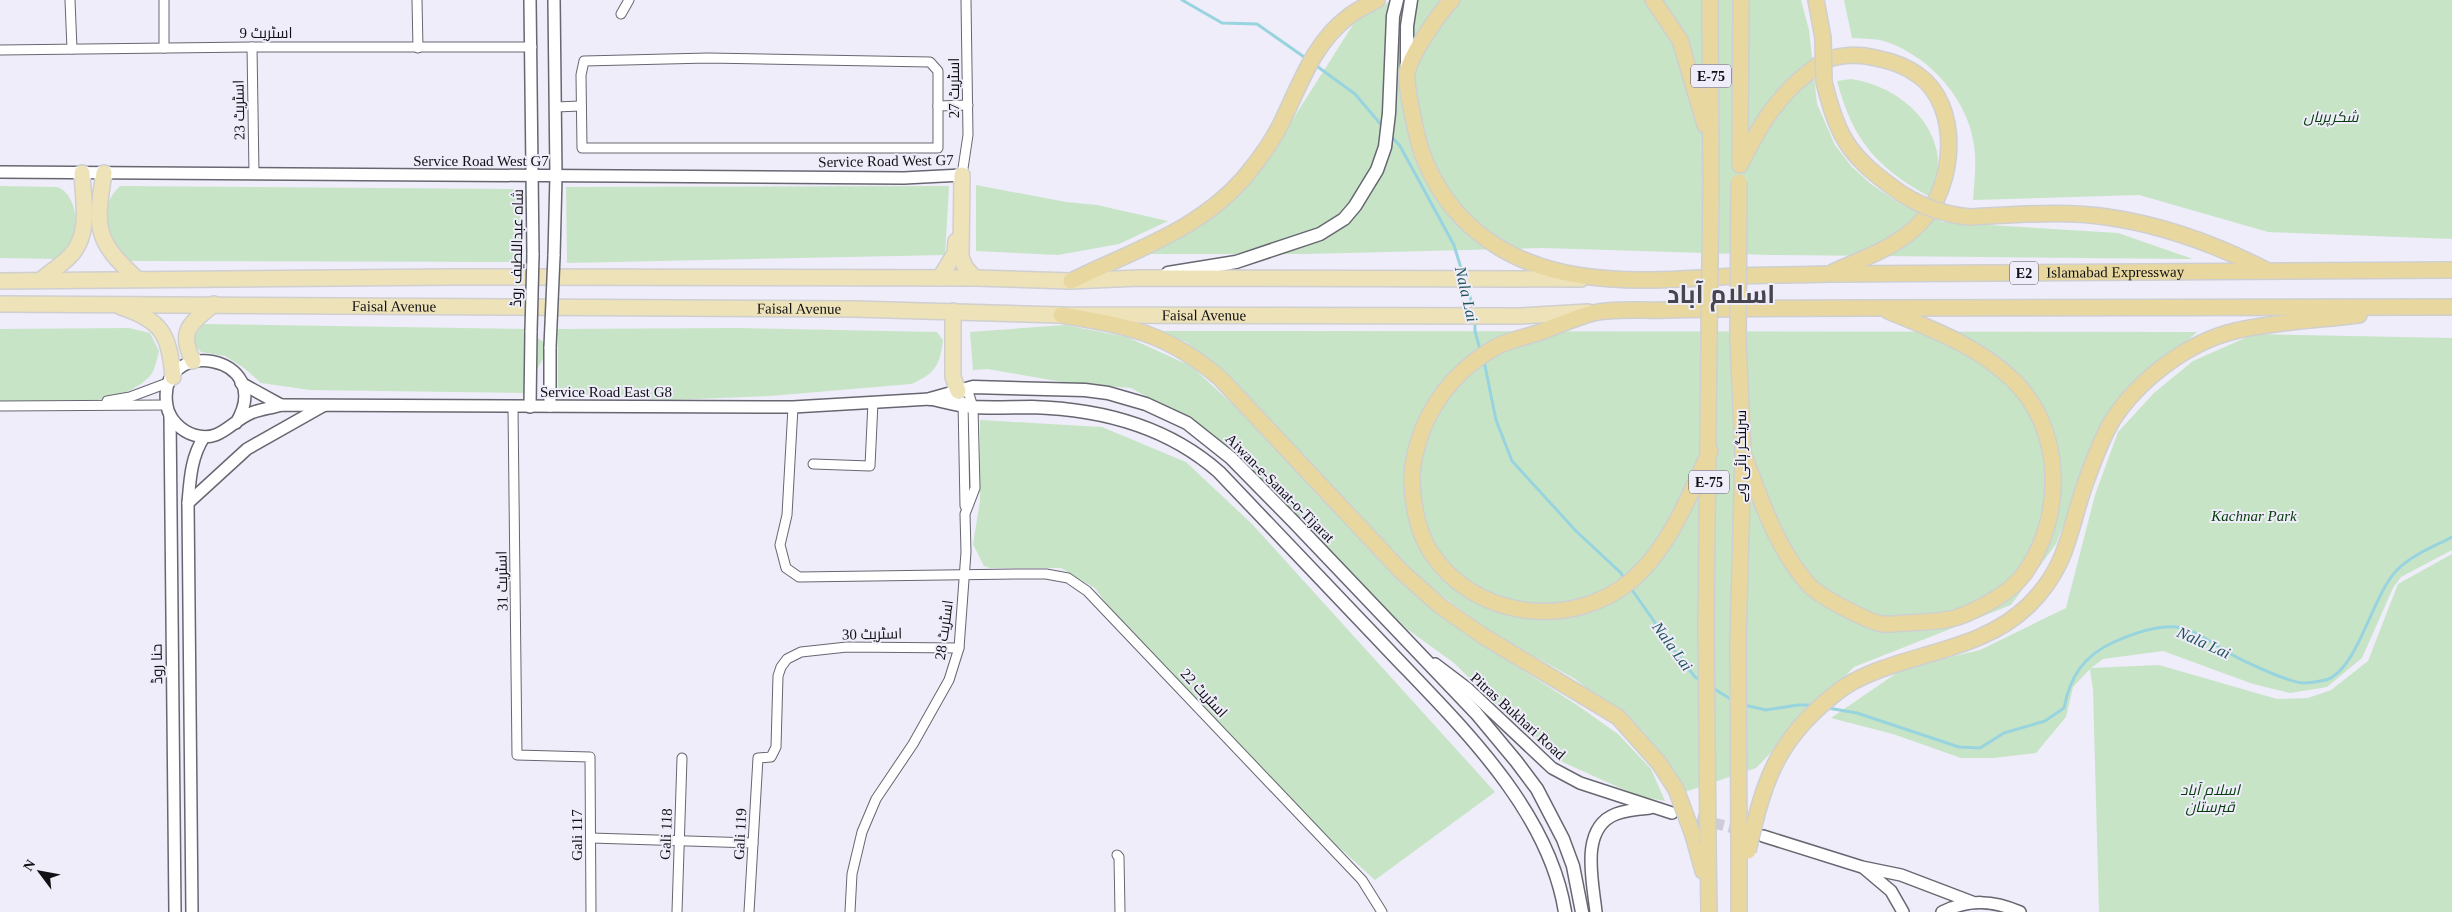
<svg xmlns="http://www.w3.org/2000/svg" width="2452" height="912" viewBox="0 0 2452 912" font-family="'Times New Roman',Cairo,serif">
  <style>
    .green { fill: #c8e4c7 }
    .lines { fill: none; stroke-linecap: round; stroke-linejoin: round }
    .stream { stroke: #98d4df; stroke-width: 3 }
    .tertiary-tunnel { stroke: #cdccd7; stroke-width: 11; stroke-dasharray: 11 5.5; stroke-linecap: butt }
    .minor-casing { stroke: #676771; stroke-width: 11 }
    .tertiary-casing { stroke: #676771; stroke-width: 14 }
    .secondary-casing { stroke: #676771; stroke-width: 15 }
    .primary-casing { stroke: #cfcfd0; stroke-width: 18 }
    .trunk-casing { stroke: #cfcfd0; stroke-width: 18 }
    .minor { stroke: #fff; stroke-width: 9 }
    .tertiary { stroke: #fff; stroke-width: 11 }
    .secondary { stroke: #fff; stroke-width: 12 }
    .primary { stroke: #eee2b8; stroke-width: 15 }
    .trunk { stroke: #e8d8a0; stroke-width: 15 }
    .tertiary-bridge-casing { stroke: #676771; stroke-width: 14; stroke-linecap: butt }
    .trunk-bridge-casing { stroke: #cfcfd0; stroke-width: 18; stroke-linecap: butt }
    .tertiary-bridge { stroke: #fff; stroke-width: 11 }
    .trunk-bridge { stroke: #e8d8a0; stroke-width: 15 }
    .labels { text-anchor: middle; stroke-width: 4; stroke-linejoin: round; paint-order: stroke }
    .shield { fill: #eeedf9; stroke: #535259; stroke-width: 1 }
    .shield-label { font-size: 14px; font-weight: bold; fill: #111014 }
    .street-label { font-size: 15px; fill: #111014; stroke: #eeedf9 }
    .park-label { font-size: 15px; font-style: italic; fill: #043a0a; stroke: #eeedf9 }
    .water-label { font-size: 16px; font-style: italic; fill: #1e525a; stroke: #eeedf9 }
    .town-label { font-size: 25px; font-weight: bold; fill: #46454e; stroke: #eeedf9 }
  </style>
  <rect width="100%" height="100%" fill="#eeedf9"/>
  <g class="green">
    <polygon points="1392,0 1801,0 1809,30 1817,104 1835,145 1852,167 1871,184 1899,203 1942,222 2118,233 2193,259 1770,255 1543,248 1306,254 1144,254 1205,222 1256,177 1356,20"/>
    <path d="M 1844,0 L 2452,0 L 2452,239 L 2268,232 L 2139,195 L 1973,200 C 1974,185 1976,169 1975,154 C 1972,103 1932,58 1887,42 C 1876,38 1863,39 1852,38 Z"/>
    <path d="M 1851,79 C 1889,84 1929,112 1937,152 C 1940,167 1935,182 1930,197 C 1877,168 1853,141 1837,81 Z"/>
    <polygon points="976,185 1066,202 1097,205 1168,221 1119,244 1058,255 976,251"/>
    <path d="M 0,186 L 57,187 C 75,193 79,222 73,239 C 70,247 65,252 59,259 L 0,258 Z"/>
    <path d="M 120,186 L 521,189 L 519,262 L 123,261 C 118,255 110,247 107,239 C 100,220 106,199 120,186 Z"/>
    <polygon points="949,186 945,255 567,263 566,187"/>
    <polygon points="203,324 526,329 550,347 523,393 310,390 261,383 244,368 225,356 201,352 191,341"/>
    <polygon points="1065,325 1127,337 1191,366 1239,410 1334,512 1454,626 1577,705 1618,734 1651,769 1665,801 1638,796 1558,760 1513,721 1454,663 1407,629 1185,417 1131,388 1069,383 987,369 973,370 970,332"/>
    <path d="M 129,328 L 150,333 L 159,351 C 157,358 155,371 150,376 C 119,410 42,402 0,402 L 0,329 Z"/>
    <path d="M 737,328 L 937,332 L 943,340 C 940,365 935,374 911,384 L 770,396 L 671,400 L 558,393 L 558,329 Z"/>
    <polygon points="1160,331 2197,332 2105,416 2056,544 2011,605 1854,667 1756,768 1685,792 1643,731 1575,679 1493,633 1418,578 1228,374 1186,342"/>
    <polygon points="2254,334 2452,338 2452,550 2401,577 2393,588 2362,658 2327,687 2290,693 2253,684 2163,651 2103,659 2091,668 2159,665 2277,699 2308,698 2331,690 2368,661 2398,584 2452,554 2452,912 2099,912 2093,690 2090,669 2073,687 2066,717 2036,753 1993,758 1961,758 1893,734 1831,718 1904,668 1980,650 2066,608 2095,495 2118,432 2154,393 2193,361"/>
    <polygon points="980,420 1102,427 1186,462 1252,524 1495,792 1375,880 1331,840 1124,629 1095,588 1061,568 990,568 984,566 973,544 980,501"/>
  </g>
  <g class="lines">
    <g class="stream">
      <polyline points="1182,0 1222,23 1257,24 1307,59"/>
      <polyline points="1314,64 1355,94 1383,127"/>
      <polyline points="1390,135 1400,146 1454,245 1463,275"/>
      <polyline points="1466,283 1474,311"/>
      <polyline points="1475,320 1475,331 1480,350"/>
      <polyline points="1484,361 1496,420 1512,461 1576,531 1621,573 1625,580"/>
      <polyline points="1630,587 1677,654 1695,677 1702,681"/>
      <polyline points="1711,687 1734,701"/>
      <polyline points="1744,705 1766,710 1798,705 1814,705"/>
      <path d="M 1828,708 L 1857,713 L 1959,747 L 1980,748 L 2004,733 L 2045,721 L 2064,708 C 2070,677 2083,656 2114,642 C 2132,634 2155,625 2176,627 C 2194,629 2212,643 2227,652 C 2241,660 2289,683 2304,683 C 2311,683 2320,681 2326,680 C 2358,670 2372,595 2397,570 C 2412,555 2433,547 2452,537"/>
    </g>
    <polyline class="tertiary-tunnel" points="1681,815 1746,831"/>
    <g class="minor-casing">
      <g id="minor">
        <polyline points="70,0 72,49"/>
        <polyline points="164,0 164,48"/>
        <polyline points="417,0 418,48"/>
        <polyline points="621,14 629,0"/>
        <polyline points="252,47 254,173"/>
        <polyline points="0,50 252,47 532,47"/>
        <polygon points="708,58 930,62 938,71 938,148 582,148 581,75 584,61"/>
        <polyline points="938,106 968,105"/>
        <polyline points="555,107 581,106"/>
        <polyline points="962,175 968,135 966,0"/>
        <polyline points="107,401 130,397 170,382"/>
        <polyline points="963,402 965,506"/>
        <polyline points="0,406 167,405"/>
        <polyline points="513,407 517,755 590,757 591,912"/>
        <polyline points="793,407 787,515 780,545 786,568 799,577 1016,574 1046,574 1068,578 1087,591 1362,880 1382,912"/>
        <polyline points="813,464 870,466 873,402"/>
        <polyline points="591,838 753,843"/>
        <polyline points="1117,855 1119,857 1120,912"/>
        <polyline points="677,912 682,758"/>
        <polyline points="749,912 758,758 771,757 776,747 778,676 781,667 787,659 801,652 847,647 959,648"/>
        <polyline points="850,912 852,874 862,832 876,799 913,744 949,680 959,648 966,552 965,514 975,488 973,407 967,388"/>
      </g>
    </g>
    <g class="tertiary-casing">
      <g id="tertiary">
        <polyline points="530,0 533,255"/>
        <polyline points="554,0 556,176 554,256"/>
        <polyline points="0,172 904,178 962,175"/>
        <polyline points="241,383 281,405"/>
        <polyline points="550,406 550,347"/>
        <polyline points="530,407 531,331"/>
        <polyline points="170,415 175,912"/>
        <path d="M 236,423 C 278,354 155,334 167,406 C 169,419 181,431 194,435 C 220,443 230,422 251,413 C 261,409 272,408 281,405 L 793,407 L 930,399"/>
        <polyline points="188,503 247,449 323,406"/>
        <polyline points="1435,664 1468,689 1552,768 1580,783 1672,813"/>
        <polyline points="1763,836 1862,867 1901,875 1972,902"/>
        <polyline points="1865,869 1891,891 1903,912"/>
        <path d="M 192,912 L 188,503 C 190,479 191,457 204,437"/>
        <path d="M 1596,912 C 1593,882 1579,828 1616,814 C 1626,810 1639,809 1650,808"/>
        <path d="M 1942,912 C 1969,899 1993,900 2020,912"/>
      </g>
    </g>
    <g class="secondary-casing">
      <g id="secondary">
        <polyline points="1407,70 1407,26 1411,0"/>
        <polyline points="1168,273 1236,262 1320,234 1344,219 1355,206 1377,170 1385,147 1389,113 1393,16 1397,0"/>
        <polyline points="930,399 973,387 1085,390 1108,393 1146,404 1187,423 1231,458 1293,521 1476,713 1516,761 1537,789 1563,839 1573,866 1582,912"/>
        <path d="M 933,399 C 946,402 961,406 974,407 C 993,408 1013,407 1032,407 C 1101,409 1167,426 1219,472 C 1272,528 1325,584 1378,639 C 1450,716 1548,804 1565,912"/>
      </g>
    </g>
    <g class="primary-casing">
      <g id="primary">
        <path d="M 104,173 C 95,229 95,240 137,279"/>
        <polyline points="962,175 961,256 965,267 975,278"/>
        <polyline points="940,278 955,253 956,241"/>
        <path d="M 41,280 C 50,272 62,265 71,255 C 91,234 83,199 82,173"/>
        <polyline points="0,281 451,277 975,278 1071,281 1138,278 1581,279"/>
        <path id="s1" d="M 0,304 L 854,309 L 1061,315 L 1520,316 L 1588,312"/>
        <path d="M 121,307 C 163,321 169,335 173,377"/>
        <polyline points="953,311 953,377 958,391"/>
        <path d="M 193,361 C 178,330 190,324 214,304"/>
      </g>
    </g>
    <g class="trunk-casing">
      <g id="trunk">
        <path id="s2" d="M 1452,0 C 1439,13 1409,57 1407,74 C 1406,90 1413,115 1416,131 C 1422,160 1434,184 1453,208 C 1524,293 1636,282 1735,276 C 1767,275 1798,275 1830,274 L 2452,270"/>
        <polyline points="1653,0 1680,40 1705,125"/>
        <polyline points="1710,0 1711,187"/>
        <polyline points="1816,0 1823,38"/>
        <path d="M 1824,82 C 1839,142 1851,158 1902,194"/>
        <polyline points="1740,161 1741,0"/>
        <path d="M 1740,165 C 1758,129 1776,97 1809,72 C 1814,69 1819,63 1824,61 C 1840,54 1860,54 1876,58 C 1891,61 1906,66 1918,75 C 1962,106 1955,186 1921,222 C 1898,247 1864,258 1833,272"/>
        <path d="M 1970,217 C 2015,215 2063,210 2107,217 C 2163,225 2217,245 2266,270"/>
        <path d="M 1071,281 C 1134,250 1203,229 1248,173 C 1262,156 1276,136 1285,115 C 1302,80 1315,42 1348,17 C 1356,10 1368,5 1377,0"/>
        <path d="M 1061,315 C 1128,326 1168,333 1221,379 L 1401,571 L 1439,605 L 1483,636 L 1618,717 L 1659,763 L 1676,789"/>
        <path d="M 1710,451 C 1689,496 1670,547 1632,580 C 1572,631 1473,619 1430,551 C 1418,532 1413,505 1412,482 C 1411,464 1417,445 1423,428 C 1438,393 1462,366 1496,347 C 1509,340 1526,337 1541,332 C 1558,325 1575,318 1593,313 C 1615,308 1642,311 1665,310 C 1731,308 1797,308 1863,308 C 2060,309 2256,309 2452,307"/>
        <path d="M 1743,453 C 1761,499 1776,549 1810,586 C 1821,597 1868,622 1883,624 C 1890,625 1899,623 1906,623 C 1922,622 1942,622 1958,617 C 1980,609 2010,593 2024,574 C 2065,517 2064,429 2013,380 C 1978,346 1932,329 1888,311"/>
        <polyline points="1706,625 1709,338"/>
        <polyline points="1738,642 1743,453 1738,339"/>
        <path d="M 1844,687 C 1902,651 1978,655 2029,605 C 2067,567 2068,535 2084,487 C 2092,465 2100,441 2112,421 C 2138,380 2188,342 2235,331 C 2273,322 2319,320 2359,315"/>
        <polyline points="1693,835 1703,871"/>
        <polyline points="1708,844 1709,912"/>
        <polyline points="1739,912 1739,844"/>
      </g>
    </g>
    <use href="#minor" class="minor"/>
    <use href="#tertiary" class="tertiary"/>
    <use href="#secondary" class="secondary"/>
    <use href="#primary" class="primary"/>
    <use href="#trunk" class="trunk"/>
    <g class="tertiary-bridge-casing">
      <g id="tertiary-bridge">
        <polyline points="531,331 533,255"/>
        <polyline points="550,347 554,256"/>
      </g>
    </g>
    <g class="trunk-bridge-casing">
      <g id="trunk-bridge">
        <polyline points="1823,38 1824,82"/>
        <path d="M 1902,194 C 1923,207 1945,215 1970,217"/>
        <polyline points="1709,338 1711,187"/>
        <polyline points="1738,339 1739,182"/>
        <polyline points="1706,625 1708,844"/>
        <polyline points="1738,642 1739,844"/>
        <polyline points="1676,789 1693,835"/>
        <path d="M 1748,851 C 1765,775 1779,735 1844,687"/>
      </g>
    </g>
    <use href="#tertiary-bridge" class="tertiary-bridge"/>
    <use href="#trunk-bridge" class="trunk-bridge"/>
  </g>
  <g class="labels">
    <g class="shield">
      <rect x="1691" y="64.5" width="40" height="23" rx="4"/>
      <rect x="2010" y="261.5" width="28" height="23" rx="4"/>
      <rect x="1689" y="470.5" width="40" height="23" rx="4"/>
    </g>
    <g class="shield-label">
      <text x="1711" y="81">E-75</text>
      <text x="2024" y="278">E2</text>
      <text x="1709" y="487">E-75</text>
    </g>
    <g class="street-label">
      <text x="266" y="38">اسٹریٹ 9</text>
      <text transform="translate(954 88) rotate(-90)" y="5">اسٹریٹ 27</text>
      <text transform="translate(239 110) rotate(-91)" y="5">اسٹریٹ 23</text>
      <text x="481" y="166">Service Road West G7</text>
      <text transform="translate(886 161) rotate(-1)" y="5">Service Road West G7</text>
      <text transform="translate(517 248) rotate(-89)" y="5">شاہ عبداللطیف روڈ</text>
      <text dy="5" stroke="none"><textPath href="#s2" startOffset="914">Islamabad Expressway</textPath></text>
      <text dy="5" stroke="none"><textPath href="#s1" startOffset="394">Faisal Avenue</textPath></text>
      <text dy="5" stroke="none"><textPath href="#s1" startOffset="799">Faisal Avenue</textPath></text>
      <text dy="5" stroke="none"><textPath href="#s1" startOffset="1204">Faisal Avenue</textPath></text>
      <text x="606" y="397">Service Road East G8</text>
      <text transform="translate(1741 456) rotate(-90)" y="5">سرینگر ہائی وے</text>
      <text transform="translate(1280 488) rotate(45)" y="5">Aiwan-e-Sanat-o-Tijarat</text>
      <text transform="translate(502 581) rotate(-91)" y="5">اسٹریٹ 31</text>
      <text transform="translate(944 630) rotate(-82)" y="5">اسٹریٹ 28</text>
      <text transform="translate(872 634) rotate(-1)" y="5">اسٹریٹ 30</text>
      <text transform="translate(157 664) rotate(-91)" y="5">حنا روڈ</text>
      <text transform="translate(1204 693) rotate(47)" y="5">اسٹریٹ 22</text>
      <text transform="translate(1518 716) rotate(42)" y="5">Pitras Bukhari Road</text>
      <text transform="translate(666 834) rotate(-88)" y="5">Gali 118</text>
      <text transform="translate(740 834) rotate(-87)" y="5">Gali 119</text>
      <text transform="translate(577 835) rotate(-90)" y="5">Gali 117</text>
    </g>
    <g class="park-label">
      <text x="2331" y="122">شکرپریاں</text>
      <text x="2254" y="521">Kachnar Park</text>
      <text x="2210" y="795">اسلام آباد<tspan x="2210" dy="17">قبرستان</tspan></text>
    </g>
    <g class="water-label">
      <text transform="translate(1467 294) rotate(77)" y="6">Nala Lai</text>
      <text transform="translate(2204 642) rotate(24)" y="6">Nala Lai</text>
      <text transform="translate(1673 646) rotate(54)" y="6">Nala Lai</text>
    </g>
    <g class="town-label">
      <text x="1721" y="303">اسلام آباد</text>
    </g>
  </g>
  <g transform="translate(40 872) rotate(302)" stroke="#eeedf9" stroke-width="4" paint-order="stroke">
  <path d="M0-4L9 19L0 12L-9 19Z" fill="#111014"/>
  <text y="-8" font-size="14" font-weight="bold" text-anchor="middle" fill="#111014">N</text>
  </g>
</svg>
